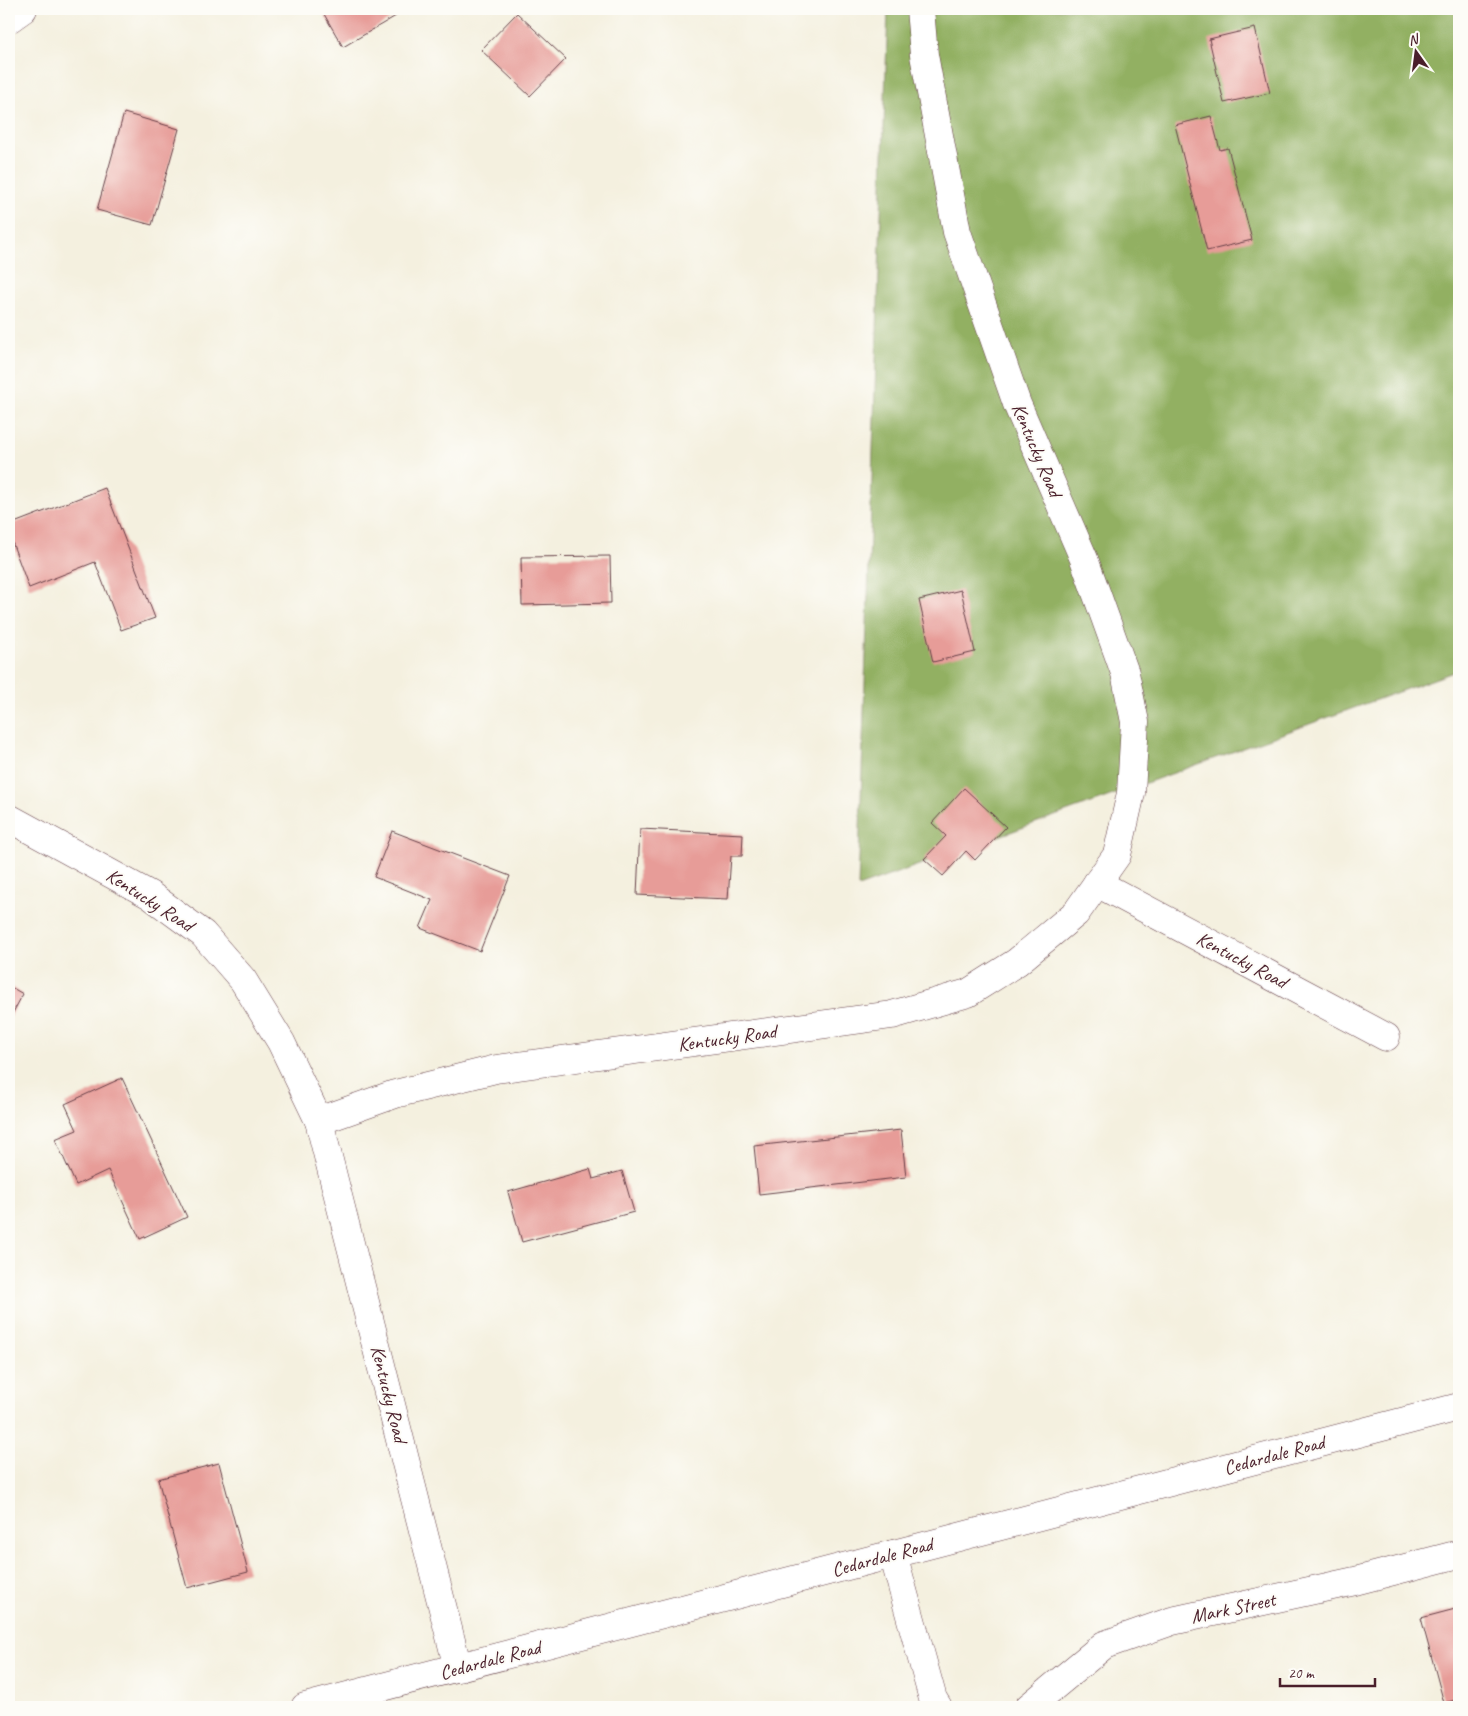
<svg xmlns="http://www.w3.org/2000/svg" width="1468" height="1716" viewBox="0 0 1468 1716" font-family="Caveat,sans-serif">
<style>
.forest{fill:#92b062;stroke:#6e6846}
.building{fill:#e79c98}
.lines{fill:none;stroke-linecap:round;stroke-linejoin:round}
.minor-casing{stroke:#643e46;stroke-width:29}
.tertiary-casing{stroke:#643e46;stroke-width:29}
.minor{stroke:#fff;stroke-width:28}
.tertiary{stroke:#fff;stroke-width:28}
.labels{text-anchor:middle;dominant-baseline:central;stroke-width:4;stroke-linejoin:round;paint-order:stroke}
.street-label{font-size:20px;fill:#4a1f2b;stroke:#fdfcf7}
</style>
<rect width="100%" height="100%" fill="#fdfcf7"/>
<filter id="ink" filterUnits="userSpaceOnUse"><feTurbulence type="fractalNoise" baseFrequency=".02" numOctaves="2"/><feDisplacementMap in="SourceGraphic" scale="10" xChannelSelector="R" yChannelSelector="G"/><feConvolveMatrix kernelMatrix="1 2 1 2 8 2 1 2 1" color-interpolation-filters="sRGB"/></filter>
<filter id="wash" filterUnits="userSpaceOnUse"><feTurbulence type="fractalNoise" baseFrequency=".0096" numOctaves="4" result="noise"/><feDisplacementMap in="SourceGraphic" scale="20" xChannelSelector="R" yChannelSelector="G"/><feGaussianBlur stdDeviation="1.12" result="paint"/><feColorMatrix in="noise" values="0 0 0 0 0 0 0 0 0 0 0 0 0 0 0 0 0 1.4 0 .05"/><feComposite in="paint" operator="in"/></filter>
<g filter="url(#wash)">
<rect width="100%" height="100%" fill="#f4f0df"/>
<!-- forest -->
<path class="forest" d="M888,9H1459V670L858,887Z"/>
<g id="blocks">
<!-- building -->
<g class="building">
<path d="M321,9H405L406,10L343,47Z"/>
<path d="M517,13L566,59L530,96L481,50Z"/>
<path d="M1255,28L1270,93L1224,103L1209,39Z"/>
<path d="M124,113L179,129L152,225L97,210Z"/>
<path d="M1211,116L1220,150L1228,148L1252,240L1207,251L1175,125Z"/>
<path d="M105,488L155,618L121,630L95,562L29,588L9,534V525Z"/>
<path d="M610,556L611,603L522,605L521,557Z"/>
<path d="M961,590L975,652L933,662L919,600Z"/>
<path d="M964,788L1006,827L975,860L966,851L943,876L924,859L946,836L932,823Z"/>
<path d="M640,829L743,834L742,856H731L728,899L637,895Z"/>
<path d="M392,831L510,876L480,951L420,928L432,900L374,877Z"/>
<path d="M9,986L23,994L9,1020Z"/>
<path d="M122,1078L187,1217L140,1239L108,1170L76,1185L55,1139L77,1130L65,1104Z"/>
<path d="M901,1130L906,1177L759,1194L754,1146Z"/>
<path d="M590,1169L593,1179L622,1171L634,1212L522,1242L508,1192Z"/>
<path d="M219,1463L248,1572L187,1588L158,1479Z"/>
<path d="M1459,1608V1699L1444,1703L1421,1618Z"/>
</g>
</g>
</g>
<g filter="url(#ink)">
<use href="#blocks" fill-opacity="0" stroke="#643e46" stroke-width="1"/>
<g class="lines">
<!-- minor casing -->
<g class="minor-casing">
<g id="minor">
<path d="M9,19L23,9"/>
<path d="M9,818L150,895L203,934L243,980L281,1042L319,1121L458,1668"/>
<path d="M1097,883L1386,1037"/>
<path d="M319,1121L395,1094L496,1069L892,1015L968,993L1017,962L1076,913L1117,855L1131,793L1135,722L1125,673L1084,559L1017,404L957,232L924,55L920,9"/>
<path d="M893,1554L933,1699L938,1707"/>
<path d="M1029,1707L1104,1645L1172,1621L1355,1581L1459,1554"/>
</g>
</g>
<!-- tertiary casing -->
<g class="tertiary-casing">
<path id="tertiary" d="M305,1707L1459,1407"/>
</g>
<!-- minor -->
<use href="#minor" class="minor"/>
<!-- tertiary -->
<use href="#tertiary" class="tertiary"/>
</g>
</g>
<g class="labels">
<!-- street labels -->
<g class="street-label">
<text transform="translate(1037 450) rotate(67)">Kentucky Road</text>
<text transform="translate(150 900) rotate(33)">Kentucky Road</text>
<text transform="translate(1242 960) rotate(28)">Kentucky Road</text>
<text transform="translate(727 1038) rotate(-8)">Kentucky Road</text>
<text transform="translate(389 1394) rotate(76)">Kentucky Road</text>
<text transform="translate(1274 1455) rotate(-15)">Cedardale Road</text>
<text transform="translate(882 1557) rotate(-15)">Cedardale Road</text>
<text transform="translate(1233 1608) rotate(-12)">Mark Street</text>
<text transform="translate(490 1660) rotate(-15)">Cedardale Road</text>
</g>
</g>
<!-- margin -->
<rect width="1468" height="1716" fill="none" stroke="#fdfcf7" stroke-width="30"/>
<!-- north arrow -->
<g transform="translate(1416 52) rotate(346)" stroke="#fdfcf7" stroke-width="4" paint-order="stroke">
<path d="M0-4L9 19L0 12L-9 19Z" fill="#4a1f2b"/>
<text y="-8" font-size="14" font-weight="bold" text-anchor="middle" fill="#4a1f2b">N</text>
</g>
<!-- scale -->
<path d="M1280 1678v8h95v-8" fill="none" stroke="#4a1f2b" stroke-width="2.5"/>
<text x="1288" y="1678" font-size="15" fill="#4a1f2b" stroke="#fdfcf7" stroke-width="4" paint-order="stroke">20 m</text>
</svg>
